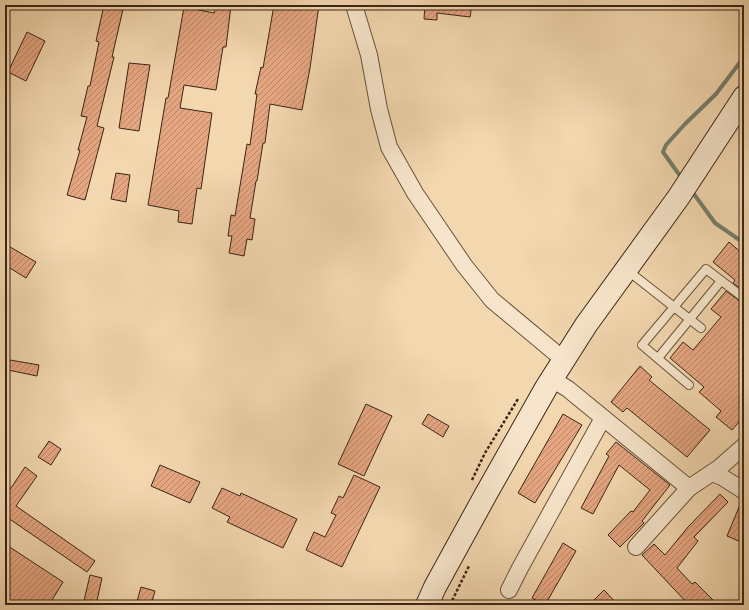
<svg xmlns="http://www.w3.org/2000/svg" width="749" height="610" viewBox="0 0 749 610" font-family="'IM FELL DW Pica',serif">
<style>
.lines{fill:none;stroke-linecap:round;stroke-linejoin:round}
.stream{stroke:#757e6c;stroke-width:4}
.building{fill:url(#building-hatch);stroke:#3a2515}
.service-casing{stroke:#68523c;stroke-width:10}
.minor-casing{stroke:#68523c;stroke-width:18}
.secondary-casing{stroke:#3a2515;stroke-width:24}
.path{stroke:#3a2515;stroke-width:2.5;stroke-dasharray:3 2;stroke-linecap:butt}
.service{stroke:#f7e5cb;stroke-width:8}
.minor{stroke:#f7e5cb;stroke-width:16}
.secondary{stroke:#f7e5cb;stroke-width:22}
</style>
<defs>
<pattern id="building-hatch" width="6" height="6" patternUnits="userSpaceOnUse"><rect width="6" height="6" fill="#e6a682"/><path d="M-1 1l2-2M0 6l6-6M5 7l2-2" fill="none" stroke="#bb8769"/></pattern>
</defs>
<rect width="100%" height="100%" fill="#f3d7af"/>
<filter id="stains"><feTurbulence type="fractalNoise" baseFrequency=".005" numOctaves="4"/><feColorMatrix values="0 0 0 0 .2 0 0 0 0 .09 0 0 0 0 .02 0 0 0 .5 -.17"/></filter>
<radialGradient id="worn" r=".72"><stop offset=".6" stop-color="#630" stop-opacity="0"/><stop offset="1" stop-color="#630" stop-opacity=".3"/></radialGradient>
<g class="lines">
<!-- stream -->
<g class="stream">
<path d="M683,180L663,152L666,145L685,124L716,94L744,57"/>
<path d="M691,190L715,223L744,243"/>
</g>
</g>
<!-- building -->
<g class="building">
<path d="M104,5H124L112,57H114L97,126L104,128L85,200L67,195L80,150H78L87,117L81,116L88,86H90L99,42L96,41Z"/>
<path d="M216,5H231L226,47H223L216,90L184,85L180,108L212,113L201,189L197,188L192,224L178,222L179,211L148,205L166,98H168L184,7L214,13Z"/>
<path d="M274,5H319L310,68L302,110L270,104L265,143H263L257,181H256L250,218L255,219L252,240L247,239L244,256L229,253L232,236H228L231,215L235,216L247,144L250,145L257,94H255L261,67L263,68Z"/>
<path d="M425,5H472L470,17L437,13V20L424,19Z"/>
<path d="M27,32L45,41L26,81L8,72Z"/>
<path d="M129,63L150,65L139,131L119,128Z"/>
<path d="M116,173L130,175L126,202L111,199Z"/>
<path d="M729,242L744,255V291L733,283L735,280L713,262Z"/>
<path d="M5,244L36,262L26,278L5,265Z"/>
<path d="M726,291L741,302L744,303V416L732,430L716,417L721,411L699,392L704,387L670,358L683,342L693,350L721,317L711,309Z"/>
<path d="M10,360L39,365L37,376L8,370Z"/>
<path d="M640,366L652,377L649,380L710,430L687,457L627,408L623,412L611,402Z"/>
<path d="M366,404L392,416L364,476L338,464Z"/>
<path d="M428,414L449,426L443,437L422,424Z"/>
<path d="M563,414L582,425L535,503L518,493Z"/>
<path d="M49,441L61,449L51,465L38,457Z"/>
<path d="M616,442L670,485L642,521L644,523L620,547L608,535L631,511L633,512L650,490L619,465L593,514L581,508L609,456L606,454Z"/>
<path d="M160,465L200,482L190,503L151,486Z"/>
<path d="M25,467L37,476L16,506L95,561L87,572L8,518L5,522V497Z"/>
<path d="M354,475L380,487L342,567L306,550L314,532L325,537L336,515L331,513L339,496L343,498Z"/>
<path d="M222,488L240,496L241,493L297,519L283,548L227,522L230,517L212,508Z"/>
<path d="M720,494L728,502L694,537L698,541L677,568L692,584L695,582L718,605H689L642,555L654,544L665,555L688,527Z"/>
<path d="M742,500H744V534L741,542L727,536Z"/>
<path d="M563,543L576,551L545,605L532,598Z"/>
<path d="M5,544L63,582L49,605H17L5,598Z"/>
<path d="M90,575L102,578L96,605H83Z"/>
<path d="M141,587L155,591L151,605H136Z"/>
<path d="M604,590L618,605H589Z"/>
</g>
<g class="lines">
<!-- service casing -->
<g class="service-casing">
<g id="service">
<path d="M627,270L674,307L706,269L744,298"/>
<path d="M658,358L721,281"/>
<path d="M689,385L642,345L674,307L701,328"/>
</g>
</g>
<!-- minor casing -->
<g class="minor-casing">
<g id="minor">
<path d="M354,5L369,55L379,109L389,147L415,193L464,265L492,300L564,360"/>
<path d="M552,379L568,389L689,488"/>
<path d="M712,473L722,477L744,491"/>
<path d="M636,547L689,488L719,468L744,446"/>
<path d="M509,590L520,568L603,418"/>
</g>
</g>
<!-- secondary casing -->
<g class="secondary-casing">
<path id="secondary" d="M427,605L435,587L486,494L546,388L586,325L678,198L744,97"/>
</g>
<!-- path -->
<g class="path">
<path d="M472,480L485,453L518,399"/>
<path d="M450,605L469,566"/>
</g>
<!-- service -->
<use href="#service" class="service"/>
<!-- minor -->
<use href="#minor" class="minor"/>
<!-- secondary -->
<use href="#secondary" class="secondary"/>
</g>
<!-- margin -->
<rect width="749" height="610" fill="none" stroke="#f3d7af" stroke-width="20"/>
<rect x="6" y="6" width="737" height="598" fill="none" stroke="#3a2515" stroke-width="2"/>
<rect x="10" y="10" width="729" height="590" fill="none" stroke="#3a2515"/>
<rect width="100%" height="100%" filter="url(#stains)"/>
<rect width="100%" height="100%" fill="url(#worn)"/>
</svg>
